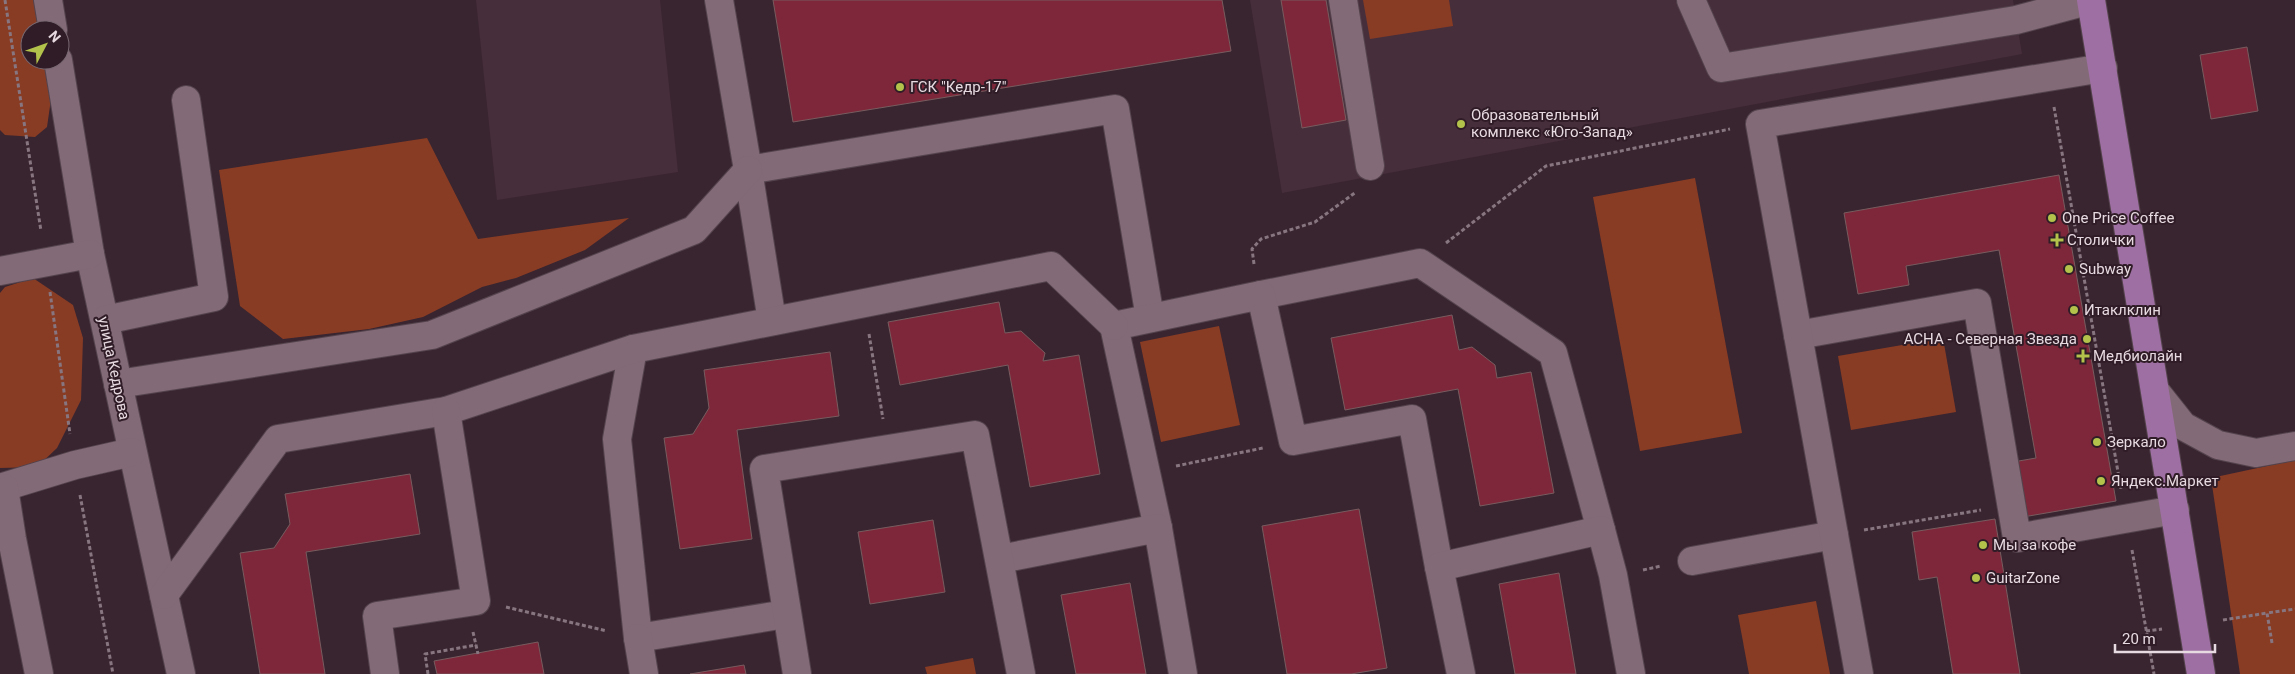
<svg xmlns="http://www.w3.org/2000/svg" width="2295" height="674" viewBox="0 0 2295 674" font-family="Roboto,sans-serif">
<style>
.built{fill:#472e3b}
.green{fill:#893c24}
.building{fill:#7f273a;stroke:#775c5f}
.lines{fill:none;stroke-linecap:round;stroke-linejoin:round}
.minor-casing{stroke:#54434c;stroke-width:30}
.major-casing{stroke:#54434c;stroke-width:30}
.path{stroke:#87757f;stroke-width:3;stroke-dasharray:4 2.5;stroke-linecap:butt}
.minor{stroke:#826a76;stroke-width:28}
.major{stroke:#9e6fa2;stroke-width:28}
.poi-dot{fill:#b3c24b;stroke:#2f1c26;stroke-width:2}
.labels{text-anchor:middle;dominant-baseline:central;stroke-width:4;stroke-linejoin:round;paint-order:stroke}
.poi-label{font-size:15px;fill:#e8dae1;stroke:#2f1c26;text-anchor:start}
.street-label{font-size:15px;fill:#e8dae1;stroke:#2f1c26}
</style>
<rect width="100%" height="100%" fill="#392530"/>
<!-- built -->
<g class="built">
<path d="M476,0H660L678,172L497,200Z"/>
<path d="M1250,0H2013L2022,54L1282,193Z"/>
</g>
<!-- green -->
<g class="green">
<path d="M0,0H43L45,30H30V60H45L51,99L47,127L35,137L5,135L0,130Z"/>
<path d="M1363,0H1449L1453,26L1370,39Z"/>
<path d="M427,138L478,239L629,218L585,250L516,278L482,287L423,317L369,329L283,339L240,306L219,170Z"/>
<path d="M1695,178L1742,433L1640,451L1593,197Z"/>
<path d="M33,278L73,305L83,338L81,400L57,448L37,467L0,468V293L5,287Z"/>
<path d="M1219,326L1240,425L1161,442L1140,342Z"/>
<path d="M1943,338L1956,412L1851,430L1838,356Z"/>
<path d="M2295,460V674H2240L2211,478Z"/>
<path d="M1816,601L1830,674H1749L1738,615Z"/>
<path d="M973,658L976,674H927L925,667Z"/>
</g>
<!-- building -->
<g class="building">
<path d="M773,0H1222L1231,51L793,122Z"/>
<path d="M1281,0H1326L1346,120L1302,128Z"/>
<path d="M2247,47L2258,111L2211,119L2200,55Z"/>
<path d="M2059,175L2116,501L2023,517L2013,462L2036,458L1999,250L1906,266L1909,285L1858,294L1844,213Z"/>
<path d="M999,302L1005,333L1021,331L1045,353L1043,361L1079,355L1100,474L1030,487L1008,365L900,385L888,322Z"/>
<path d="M1452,315L1459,350L1472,347L1495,365L1497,378L1531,372L1554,493L1480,506L1458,389L1345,410L1331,338Z"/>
<path d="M830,352L839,416L737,430L752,539L680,549L664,438L693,434L709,408L704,370Z"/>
<path d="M410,474L420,534L306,552L325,674H260L240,553L274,548L290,524L285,494Z"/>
<path d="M1359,509L1387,668L1351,674H1287L1262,526Z"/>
<path d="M1995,519L2020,674H1953L1937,577L1919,580L1912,532Z"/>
<path d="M933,520L945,592L870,604L858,532Z"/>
<path d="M1559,573L1576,674H1515L1499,584Z"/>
<path d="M1130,583L1146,674H1076L1061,595Z"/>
<path d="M538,642L544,674H437L434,661Z"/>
<path d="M744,665L746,674H690Z"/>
</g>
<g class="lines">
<!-- minor casing -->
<g class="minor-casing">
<g id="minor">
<path d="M48,0L53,30"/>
<path d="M719,0L748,170L1115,109L1150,318"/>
<path d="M1343,0L1370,166"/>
<path d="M1691,0L1721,68L2016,20L2091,0"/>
<path d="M58,60L90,254L181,674"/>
<path d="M748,170L772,321"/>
<path d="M0,271L90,254"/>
<path d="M1261,295L1420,263L1553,353L1601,530"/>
<path d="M105,320L214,297L186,100"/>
<path d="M1798,335L1977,303L2017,538L2175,510"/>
<path d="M633,349L617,439L638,638L786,614"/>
<path d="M118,384L432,335L694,230L748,170"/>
<path d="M2156,392L2183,426L2218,445L2256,453L2295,446"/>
<path d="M0,488L75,465L132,452"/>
<path d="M4,488L12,539L39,674"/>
<path d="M1158,528L1114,326L1261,295L1293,441L1412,419L1439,567"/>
<path d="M1000,559L1158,528L1183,674"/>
<path d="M1692,561L1834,535"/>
<path d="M164,595L278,439L446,411L633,349L1051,266L1114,326"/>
<path d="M638,638L644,674"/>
<path d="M385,674L377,616L476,601L446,411"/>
<path d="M797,674L764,469L975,435L1021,674"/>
<path d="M1461,674L1439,567L1601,530L1613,575L1631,674"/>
<path d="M1859,674L1760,124L2103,68"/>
</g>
</g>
<!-- major casing -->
<g class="major-casing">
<path id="major" d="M2091,0L2201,674"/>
</g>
<!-- path -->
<g class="path">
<path d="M5,0L41,231"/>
<path d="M2054,107L2121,489"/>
<path d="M1446,243L1546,166L1730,129"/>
<path d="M1254,264L1252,249L1261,239L1315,222L1356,192"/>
<path d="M50,292L70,434"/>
<path d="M869,334L883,419"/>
<path d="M1176,466L1263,448"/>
<path d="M80,495L113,674"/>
<path d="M1864,530L1981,510"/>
<path d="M2132,550L2154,674"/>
<path d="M1643,570L1661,566"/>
<path d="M506,607L607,631"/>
<path d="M2223,620L2267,613"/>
<path d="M2146,631L2162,629"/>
<path d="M473,632L478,654"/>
<path d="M2272,643L2267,613L2295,609"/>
<path d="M428,674L425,654L476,645"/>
</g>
<!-- minor -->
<use href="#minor" class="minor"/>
<!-- major -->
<use href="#major" class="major"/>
</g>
<!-- markers -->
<g class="poi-dot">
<circle cx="900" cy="87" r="5"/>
<circle cx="1461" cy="124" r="5"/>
<circle cx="2052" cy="218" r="5"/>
<path d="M2054.5 232.5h5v5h5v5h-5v5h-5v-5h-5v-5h5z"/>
<circle cx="2069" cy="269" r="5"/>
<circle cx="2074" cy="310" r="5"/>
<circle cx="2087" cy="339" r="5"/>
<path d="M2080.5 348.5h5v5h5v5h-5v5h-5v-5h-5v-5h5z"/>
<circle cx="2097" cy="442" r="5"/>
<circle cx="2101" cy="481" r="5"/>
<circle cx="1983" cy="545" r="5"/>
<circle cx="1976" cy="578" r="5"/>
</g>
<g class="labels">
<!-- poi labels -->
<g class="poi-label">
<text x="910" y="87">ГСК "Кедр-17"</text>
<text x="1471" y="115">Образовательный<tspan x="1471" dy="17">комплекс «Юго-Запад»</tspan></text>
<text x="2062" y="218">One Price Coffee</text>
<text x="2067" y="240">Столички</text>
<text x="2079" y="269">Subway</text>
<text x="2084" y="310">Итаклклин</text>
<text x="2077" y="339" text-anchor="end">АСНА - Северная Звезда</text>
<text x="2093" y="356">Медбиолайн</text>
<text x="2107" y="442">Зеркало</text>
<text x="2111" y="481">Яндекс.Маркет</text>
<text x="1993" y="545">Мы за кофе</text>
<text x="1986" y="578">GuitarZone</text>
</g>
<!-- street labels -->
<g class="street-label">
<text transform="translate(114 368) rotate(78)">улица Кедрова</text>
</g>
</g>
<!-- north arrow -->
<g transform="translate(45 45) rotate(49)"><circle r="24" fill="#2f1c26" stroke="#796871"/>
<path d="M0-4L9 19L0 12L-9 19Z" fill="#b3c24b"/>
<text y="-8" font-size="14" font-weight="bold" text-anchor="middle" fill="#e8dae1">N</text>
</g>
<!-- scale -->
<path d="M2115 644v8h100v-8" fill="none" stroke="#e8dae1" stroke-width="2.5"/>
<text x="2122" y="644" font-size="15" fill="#e8dae1" stroke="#2f1c26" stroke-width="4" paint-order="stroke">20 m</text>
</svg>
